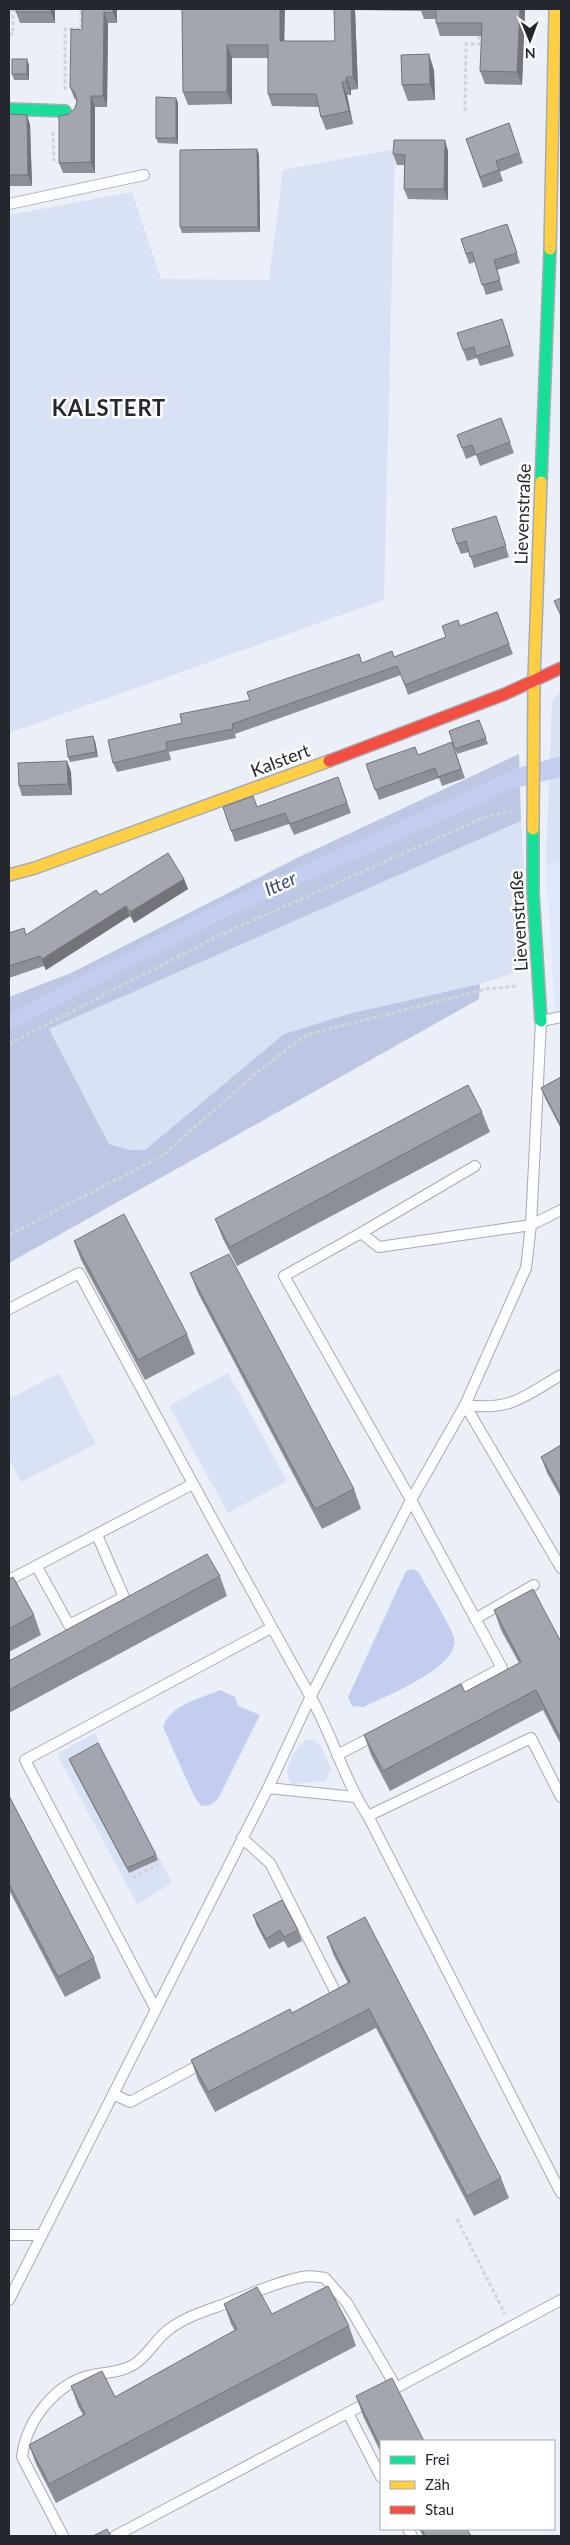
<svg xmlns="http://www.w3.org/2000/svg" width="570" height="2545" viewBox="0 0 570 2545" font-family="Lato,sans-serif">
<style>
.built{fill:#dfe7fa}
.green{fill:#d9e1f5}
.forest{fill:#bdc7e3}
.water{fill:#c2cdef}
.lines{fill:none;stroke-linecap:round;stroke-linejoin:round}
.lane-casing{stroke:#a8abb3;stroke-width:12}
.fast-casing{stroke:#a8abb3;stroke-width:14}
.slow-casing{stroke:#a8abb3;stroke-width:14}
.jam-casing{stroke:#a8abb3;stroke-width:14}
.path{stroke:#d2d4d7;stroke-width:3;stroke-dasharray:4 2.5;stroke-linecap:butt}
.lane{stroke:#fcfdfe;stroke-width:10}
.fast{stroke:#16e098;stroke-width:11}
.slow{stroke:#ffcf43;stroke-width:11}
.jam{stroke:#f24e42;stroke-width:11}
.wall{fill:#8c8f96}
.shaded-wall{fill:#72747a}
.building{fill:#a3a6ae;stroke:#72747a}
.labels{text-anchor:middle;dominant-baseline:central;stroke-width:5;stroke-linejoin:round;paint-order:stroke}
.street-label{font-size:18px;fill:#24272e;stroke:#fff}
.water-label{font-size:19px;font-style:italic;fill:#3a4981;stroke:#fff}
.district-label{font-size:22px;font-weight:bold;letter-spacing:1px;fill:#24272e;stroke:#fff}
</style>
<rect width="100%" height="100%" fill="#ebeff8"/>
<!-- built -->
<path class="built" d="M561,860V1008L555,1009L546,865Z"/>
<!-- green -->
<g class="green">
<path d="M395,149L384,600L9,733V215L132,192L161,279L269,280L283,170Z"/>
<path d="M561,691V860L546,865L552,701Z"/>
<path d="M521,821L530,968L480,984L348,1014L284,1034L145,1150H129L109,1144L48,1028Z"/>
<path d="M59,1373L96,1444L21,1482L9,1459V1399Z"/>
<path d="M228,1373L287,1481L228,1513L169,1406Z"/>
<path d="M95,1733L172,1883L137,1904L57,1754Z"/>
<path d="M306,1740H315L320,1745L331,1768L326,1781L293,1784C279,1773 294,1749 306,1740Z"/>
</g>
<!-- forest -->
<path class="forest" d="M519,754L521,821L49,1029L109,1144L129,1150H145L284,1034L348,1014L480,984L479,999L9,1263V997L71,973L297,858Z"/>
<!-- water -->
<g class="water">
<path d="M561,756V777L515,788L225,918L9,1031V1014L216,905L515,769Z"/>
<path d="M414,1569L419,1573C428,1590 449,1622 454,1638C461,1667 385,1696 364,1707L352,1706L348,1697L406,1571Z"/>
<path d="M220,1690L235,1697L238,1706L260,1715L218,1799L210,1805L201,1806L194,1796L163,1727C171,1704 200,1699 220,1690Z"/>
</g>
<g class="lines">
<!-- lane casing -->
<g class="lane-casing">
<g id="lane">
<path d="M9,204L144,175"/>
<path d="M475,1166L361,1233L379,1247L531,1225L561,1210"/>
<path d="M361,1233L284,1276L411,1500L502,1668L453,1694"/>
<path d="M9,1309L79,1273C155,1414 231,1555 309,1694C332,1733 343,1778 368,1816L561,2193"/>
<path d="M561,1375C523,1397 511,1411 465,1405L561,1568"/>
<path d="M37,1567L69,1625L124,1597L97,1535"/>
<path d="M9,1580L193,1484"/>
<path d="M475,1619L534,1585"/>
<path d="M337,1755L376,1735"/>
<path d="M268,1788L355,1797"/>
<path d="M368,1816L531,1738L561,1797"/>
<path d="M242,1838L270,1863L338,1997L332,2000"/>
<path d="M155,2008L25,1760L271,1628"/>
<path d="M113,2094L130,2102L205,2062"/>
<path d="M9,2235H42"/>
<path d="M9,2300L268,1788L311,1696L411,1500L465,1405L526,1268L531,1225L541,1021L561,1017"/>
<path d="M392,2390L561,2300"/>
<path d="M348,2413L381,2477"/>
<path d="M408,2529L412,2536"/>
<path d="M63,2536L22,2457C26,2421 56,2382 93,2375C107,2372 119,2373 133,2365C147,2357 155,2340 168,2330C186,2316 206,2311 227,2303C252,2294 276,2282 302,2277C310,2275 318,2277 325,2278L347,2303L396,2387"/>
<path d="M115,2536L370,2401"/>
</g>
</g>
<!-- fast casing -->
<g class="fast-casing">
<g id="fast">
<path d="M9,109L65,111"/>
<path d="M541,482L550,249"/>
<path d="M533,829V893L541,1021"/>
</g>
</g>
<!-- slow casing -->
<g class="slow-casing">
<g id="slow">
<path d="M550,249L555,9"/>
<path d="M533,829L534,680L541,482"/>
<path d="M9,875L35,868L329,761"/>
</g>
</g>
<!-- jam casing -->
<g class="jam-casing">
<path id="jam" d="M329,761L505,694L561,668"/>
</g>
<!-- path -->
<g class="path">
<path d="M9,34H13V9"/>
<path d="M65,90V29H81V9"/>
<path d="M465,111L466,44H479V33"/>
<path d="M53,132L54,161"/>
<path d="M9,1044L216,937L485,817L511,811"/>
<path d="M9,1235L162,1156L255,1074L306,1035L486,989L517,986"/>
<path d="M133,1878L159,1864"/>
<path d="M457,2219L505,2314"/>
</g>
<!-- lane -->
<use href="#lane" class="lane"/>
<!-- fast -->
<use href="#fast" class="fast"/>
<!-- slow -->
<use href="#slow" class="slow"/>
<!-- jam -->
<use href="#jam" class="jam"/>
</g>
<!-- wall -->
<g class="wall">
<path d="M55,9V23H20L16,12Z"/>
<path d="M82,9H117V23H108L107,107H95V173H63L59,163L69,114L75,108L77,101L74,98L70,87L82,30Z"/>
<path d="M182,9L284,41H335L334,10H331L330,9H525L522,85L485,84L480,71L482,36H440L436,23V19H424L421,11L355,10L358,89L351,90V95H347L353,124L326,130L321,117L319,107L272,106L268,94V58H232V104L188,105L183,92Z"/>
<path d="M29,65V80H14L12,74Z"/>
<path d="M434,70L435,100L408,101L402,85Z"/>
<path d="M176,98L178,103V144L158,143L156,138Z"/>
<path d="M9,114L27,115L30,125L32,186H9Z"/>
<path d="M509,123L523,163L500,172L503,181L483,188L466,139Z"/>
<path d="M448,151V200L408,199L404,189V165H397L393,154Z"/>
<path d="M259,154L260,232L182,233L180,227Z"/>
<path d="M511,234L520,263L497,270L503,290L486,295L475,262L469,264L461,239Z"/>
<path d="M506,330L514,356L480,366L477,358L467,361L463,350Z"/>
<path d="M501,418L514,453L480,466L476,455L466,459L457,435Z"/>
<path d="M496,516L509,557L474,568L469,552L461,554L457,544Z"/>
<path d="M497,612L513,654L408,695L401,675L235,734L236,738L169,752L171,760L117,772L113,763L182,723L362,663L394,657L446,637L460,626Z"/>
<path d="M479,720L488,744L457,754L449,731Z"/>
<path d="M95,741L98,757L70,762L68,757Z"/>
<path d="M452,742L465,778L442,786L439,778L379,800L366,764L418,755Z"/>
<path d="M67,761L71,772L72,795L22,796L19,786Z"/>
<path d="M338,777L351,813L294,835L289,824L235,842L223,807H257Z"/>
<path d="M184,879L188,889L134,923L130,916L46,970L44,966L9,978V933L27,935L100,895Z"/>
<path d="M561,1077V1129L545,1098L541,1088Z"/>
<path d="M482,1112L490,1132L237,1266L223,1239L215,1219Z"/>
<path d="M74,1241L187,1334L195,1354L145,1380L81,1260Z"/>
<path d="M190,1273L354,1489L361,1509L322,1529L198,1293Z"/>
<path d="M561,1445V1498L547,1473L541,1457Z"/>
<path d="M220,1576L227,1596L9,1713V1661Z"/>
<path d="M9,1579L34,1615L41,1635L9,1652Z"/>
<path d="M494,1610L561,1642V1745L543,1710L390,1791L371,1755L364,1735L465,1692L519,1663L501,1630Z"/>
<path d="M69,1759L156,1855L158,1860L129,1873L71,1764Z"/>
<path d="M9,1796L94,1958L101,1978L65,1997L9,1890Z"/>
<path d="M253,1915L298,1930L302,1941L288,1948L284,1941L269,1949L257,1926Z"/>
<path d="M327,1937L501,2178L509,2198L474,2216L376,2028L215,2112L198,2080L191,2060L292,2013L348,1983L334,1956Z"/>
<path d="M224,2304L272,2314L349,2326L356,2346L56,2503L36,2464L29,2445L83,2415L78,2406L71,2386L115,2397L235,2331L231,2324Z"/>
<path d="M356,2396L381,2441V2453L363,2416Z"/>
<path d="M419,2529H467L471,2536H423Z"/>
</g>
<!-- shaded-wall -->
<g class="shaded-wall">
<path d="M51,9H55V23L51,12Z"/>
<path d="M113,9H117V23L113,13Z"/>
<path d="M280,9H285L284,54L280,41Z"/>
<path d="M351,9H355V10L358,89L353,77Z"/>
<path d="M520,9H525L522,85L517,72Z"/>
<path d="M104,12L108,23L107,107L103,96Z"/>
<path d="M227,45L232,58V104L227,92Z"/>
<path d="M429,54L434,70L435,100L430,84Z"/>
<path d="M27,59L29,65V80L27,74Z"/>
<path d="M346,77L351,90V95L346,82Z"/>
<path d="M342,82L347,95L353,124L349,111Z"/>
<path d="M91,96L95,107V173L91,162Z"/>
<path d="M176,98L178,103V144L176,138Z"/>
<path d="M27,115L30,125L32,186L28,175Z"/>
<path d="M445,140L448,151V200L444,189Z"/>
<path d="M257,149L259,154L260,232L258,227Z"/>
<path d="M93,736L95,741L98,757L96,752Z"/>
<path d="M67,761L71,772L72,795L68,784Z"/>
<path d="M184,879L188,889L134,923L130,912Z"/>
<path d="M126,906L130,916L46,970L42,959Z"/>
</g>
<!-- building -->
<g class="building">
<rect x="16" y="9" width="35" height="3"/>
<path d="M82,9H113V13L104,12L103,96H91V162L59,163V116L69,114L75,108L77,101L75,93L70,87L71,29L82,30Z"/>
<path d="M182,9H280V41H335L334,9H351L353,77H346V82H342L349,111L321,117L316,94H268V45H227V92H183Z"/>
<path d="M436,9H520L517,72L480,71L482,23H436Z"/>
<path d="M429,54L430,84L402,85L401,55Z"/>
<rect x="12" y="59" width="15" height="15"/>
<path d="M156,97L176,98V138H156Z"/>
<path d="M9,114L27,115L28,175H9Z"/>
<path d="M509,123L519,153L496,161L499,170L480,177L466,139Z"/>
<path d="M394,140H445L444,189H404L405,155L393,154Z"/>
<path d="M257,149L258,227H180V150Z"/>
<path d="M507,224L517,253L494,260L500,280L482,285L472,252L466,254L461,239Z"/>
<path d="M502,319L510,345L476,356L474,347L463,350L457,333Z"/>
<path d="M501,418L510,442L476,455L472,445L462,448L457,435Z"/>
<path d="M496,516L506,546L470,557L466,541L457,544L452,529Z"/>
<path d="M561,598V616L554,601Z"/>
<path d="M497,612L509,644L405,685L397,666L232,724L233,729L166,742L167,750L113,763L108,740L182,723L180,714L250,700L247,692L359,654L362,663L392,651L394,657L446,637L442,626L458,620L460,626Z"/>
<path d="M479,720L486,738L455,749L449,731Z"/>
<path d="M93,736L96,752L68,757L66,740Z"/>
<path d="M452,742L461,769L438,777L435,768L375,790L366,764L415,747L418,755Z"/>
<path d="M67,761L68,784L19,786L18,763Z"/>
<path d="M338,777L347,803L290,824L285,813L231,831L223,807L253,796L257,807Z"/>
<path d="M168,853L184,879L130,912L126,906L42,959L40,956L9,966V933L24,928L26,935L96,890L100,895Z"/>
<path d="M561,1077V1126L541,1088Z"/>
<path d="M468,1085L482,1112L230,1247L215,1219Z"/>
<path d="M124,1214L187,1334L138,1360L74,1241Z"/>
<path d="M229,1254L354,1489L315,1509L190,1273Z"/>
<path d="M561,1445V1493L541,1457Z"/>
<path d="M207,1554L220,1576L9,1690V1661Z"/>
<path d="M13,1577L34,1615L9,1629V1579Z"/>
<path d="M533,1589L561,1642V1739L536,1690L383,1771L364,1735L461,1684L465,1692L521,1662L494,1610Z"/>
<path d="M98,1743L156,1855L127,1868L69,1759Z"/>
<path d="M9,1796L94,1958L58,1977L9,1884Z"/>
<path d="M282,1900L298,1930L284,1937L280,1930L266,1939L253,1915Z"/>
<path d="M365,1917L501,2178L467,2196L369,2009L208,2092L191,2060L290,2009L292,2013L350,1982L327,1937Z"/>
<path d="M328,2286L349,2326L49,2484L29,2445L85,2414L71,2386L102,2371L115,2397L237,2329L224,2304L257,2287L272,2314Z"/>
<path d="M392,2378L424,2441H381V2448L356,2396Z"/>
<path d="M107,2529L111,2536H93Z"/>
<path d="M422,2529H467L471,2536H425Z"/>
</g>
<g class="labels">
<!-- street labels -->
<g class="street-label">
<text transform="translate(522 514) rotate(-88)">Lievenstraße</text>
<text transform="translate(280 760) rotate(-21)">Kalstert</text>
<text transform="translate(518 921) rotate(-93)">Lievenstraße</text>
</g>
<!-- water labels -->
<g class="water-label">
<text transform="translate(280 883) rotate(-24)">Itter</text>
</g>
<!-- district labels -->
<g class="district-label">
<text x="109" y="407">KALSTERT</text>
</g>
</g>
<!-- border -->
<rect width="570" height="2545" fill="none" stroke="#24272e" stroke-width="20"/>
<!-- legend -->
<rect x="380" y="2440" width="175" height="90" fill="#ffffff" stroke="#a7a9ab"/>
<rect x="390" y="2456" width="25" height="8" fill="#16e098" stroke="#a7a9ab"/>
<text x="425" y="2465" font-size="15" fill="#24272e">Frei</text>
<rect x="390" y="2481" width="25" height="8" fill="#ffcf43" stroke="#a7a9ab"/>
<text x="425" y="2490" font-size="15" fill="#24272e">Zäh</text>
<rect x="390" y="2506" width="25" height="8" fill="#f24e42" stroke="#a7a9ab"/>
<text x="425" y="2515" font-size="15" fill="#24272e">Stau</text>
<!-- north arrow -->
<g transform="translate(530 40) rotate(179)" stroke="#ffffff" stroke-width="4" paint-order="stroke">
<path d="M0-4L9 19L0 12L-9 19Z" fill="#24272e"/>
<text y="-8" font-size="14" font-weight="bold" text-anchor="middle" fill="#24272e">N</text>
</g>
</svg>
